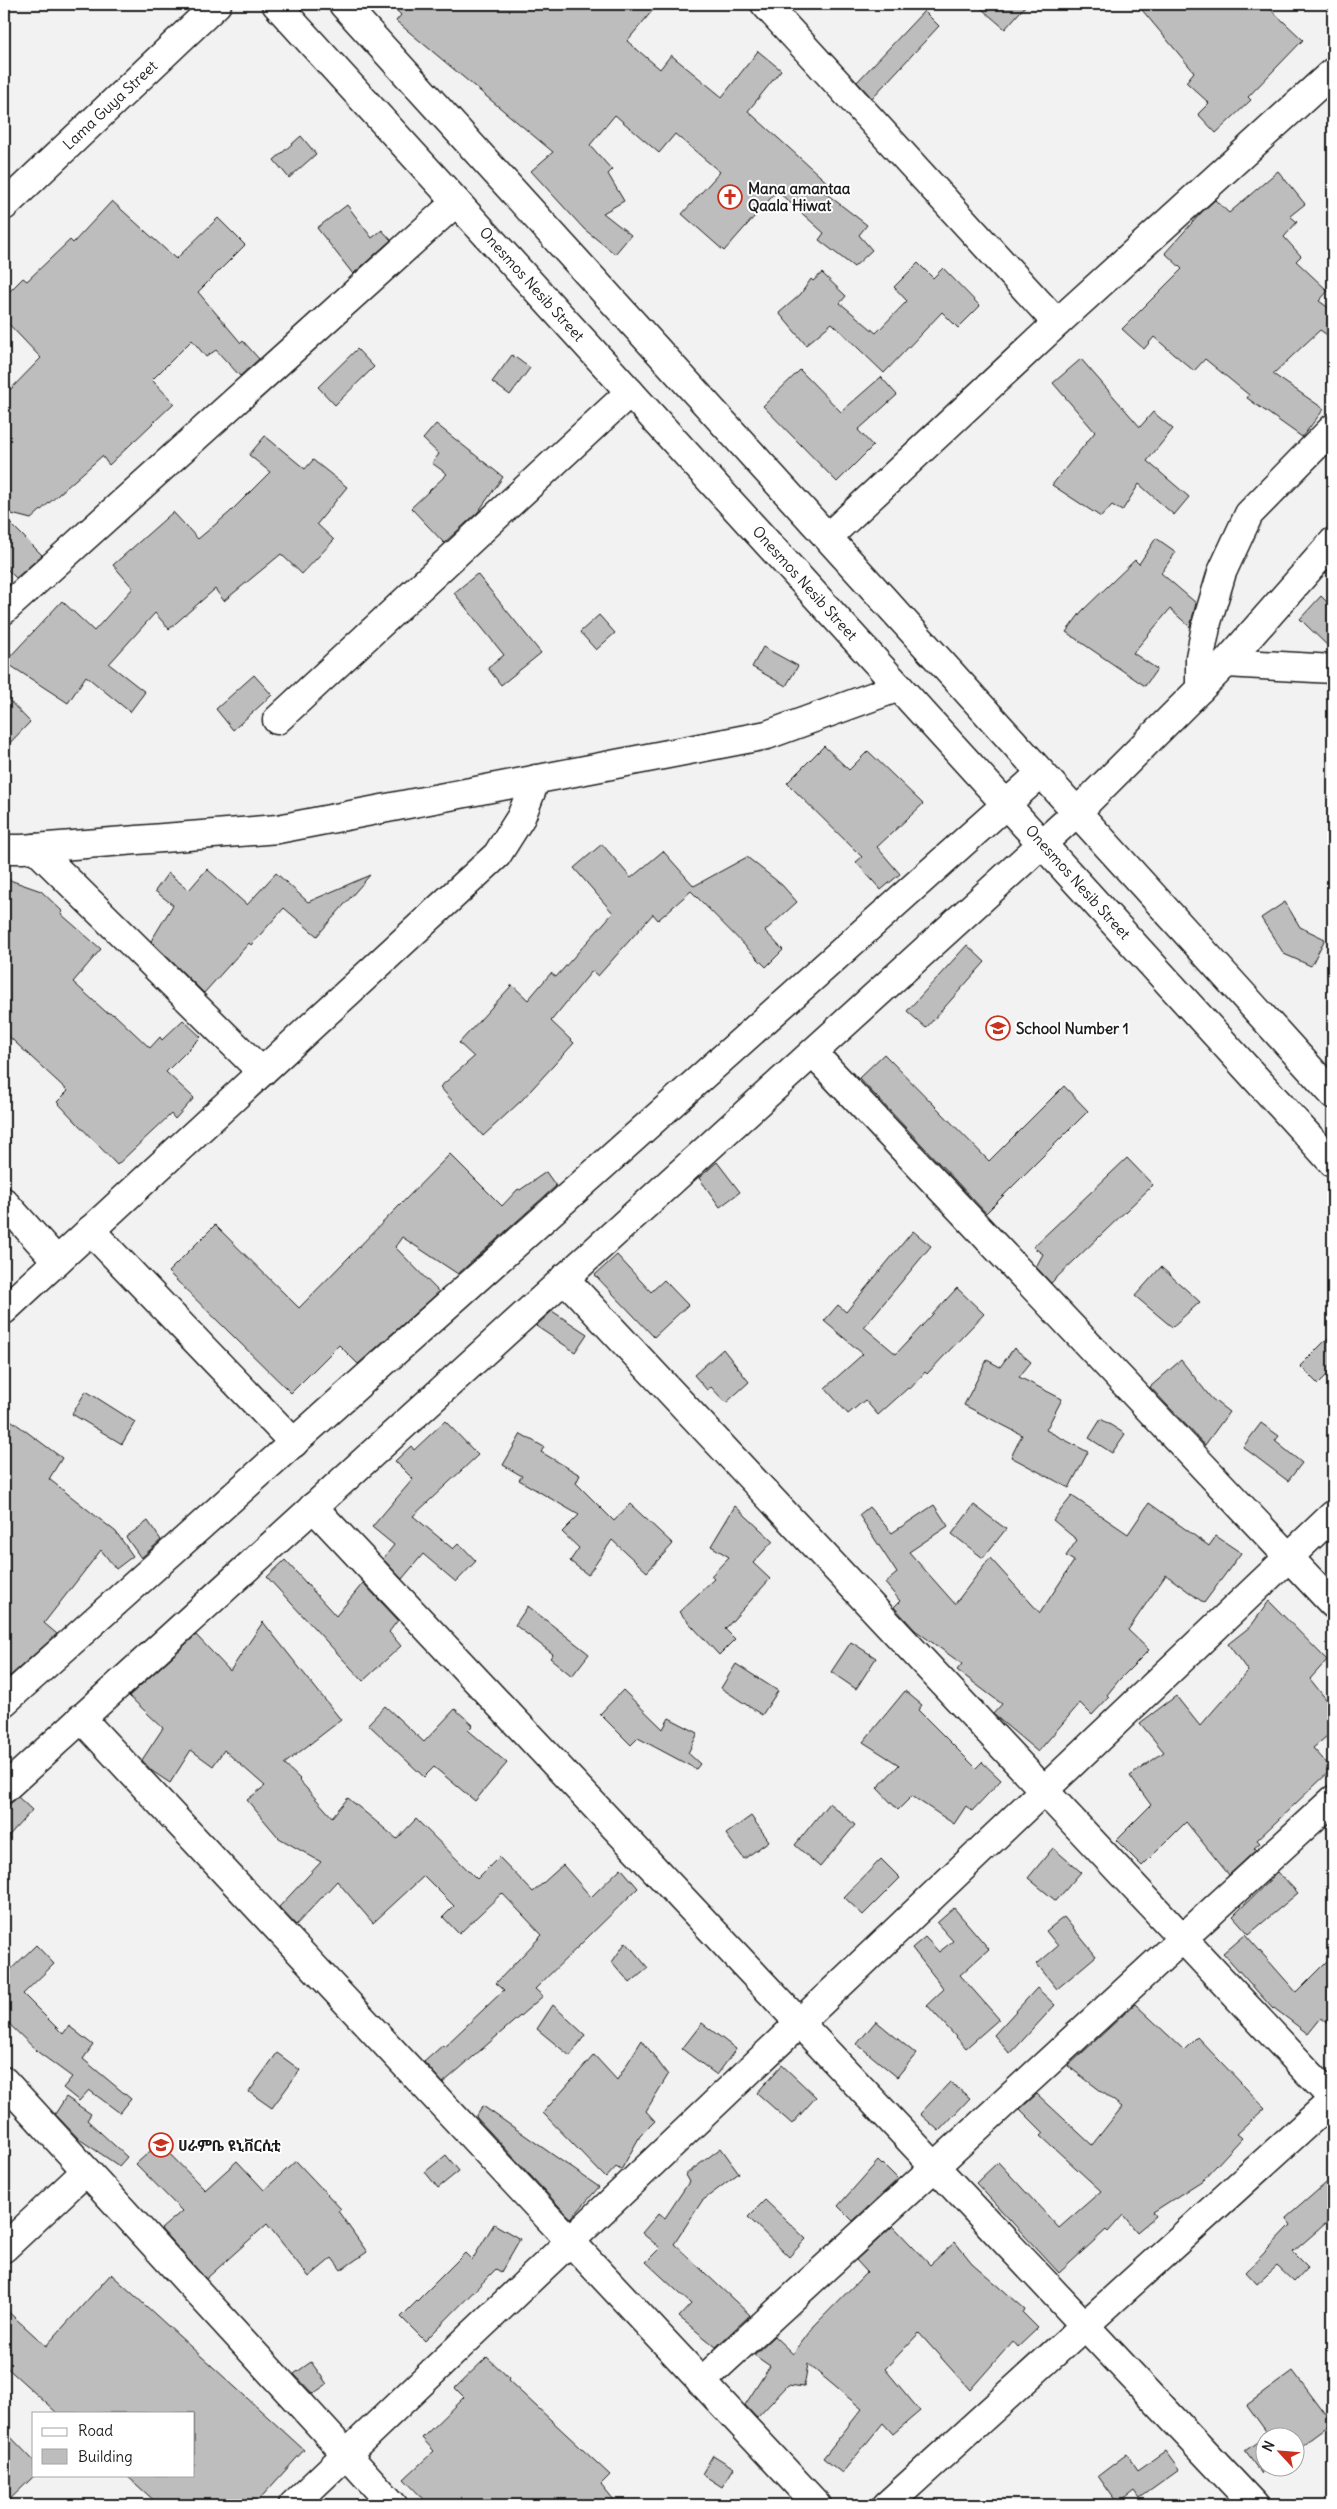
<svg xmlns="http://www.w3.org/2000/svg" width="1337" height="2509" viewBox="0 0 1337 2509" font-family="Delius,'Noto Sans Ethiopic',sans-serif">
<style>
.building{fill:#bdbdbd;stroke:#1c1c1c}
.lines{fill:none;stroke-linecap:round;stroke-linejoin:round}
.street-casing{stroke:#1c1c1c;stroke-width:31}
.secondary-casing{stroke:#1c1c1c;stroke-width:31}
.street{stroke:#fff;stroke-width:28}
.secondary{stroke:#fff;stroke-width:28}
.labels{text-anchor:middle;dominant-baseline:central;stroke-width:4;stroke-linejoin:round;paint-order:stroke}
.street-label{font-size:15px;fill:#1c1c1c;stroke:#fff}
.poi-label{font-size:15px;font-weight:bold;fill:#1c1c1c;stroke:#fff;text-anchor:start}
</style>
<rect width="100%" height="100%" fill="#f2f2f2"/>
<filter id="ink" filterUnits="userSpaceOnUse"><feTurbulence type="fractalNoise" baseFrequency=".02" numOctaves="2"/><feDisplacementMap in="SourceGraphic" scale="10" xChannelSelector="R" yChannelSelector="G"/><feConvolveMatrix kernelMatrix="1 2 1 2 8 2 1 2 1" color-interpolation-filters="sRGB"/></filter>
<g filter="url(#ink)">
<!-- building -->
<g class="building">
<path d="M390,4H658L627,41L660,69L671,55L722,97L758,51L781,70L748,111L830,185L824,192L867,225L859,235L872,250L854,267L819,240L824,233L777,191L724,251L682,214L720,172L675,134L659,153L615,115L590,145L612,170L608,174L624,201L603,213L631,235L615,254L584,229L531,171L553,152L396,21L401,15Z"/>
<path d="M976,4H1027L1005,29Z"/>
<path d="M1137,4H1265L1303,40L1248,97L1251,100L1216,133L1198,114L1209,103L1186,82L1194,72Z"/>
<path d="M924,11L939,26L872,98L857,82Z"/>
<path d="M301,136L316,154L289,178L274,160Z"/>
<path d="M1278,171L1305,204L1290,216L1297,222L1284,237L1301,256L1296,261L1328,291L1319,301L1333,311V339L1320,330L1273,374L1324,409L1302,437L1247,398L1249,395L1205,359L1194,371L1154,337L1144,349L1122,329L1182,269L1165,253L1201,213L1215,200L1229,213Z"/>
<path d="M112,201L176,259L218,218L245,245L198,292L241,343L243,341L259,359L240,376L216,350L206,357L192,340L152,380L174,403L109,465L102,456L31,519L4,512V396L41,358L4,319V297L23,278L27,281L70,240L73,243Z"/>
<path d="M347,205L372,238L382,230L391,240L353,274L317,228Z"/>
<path d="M918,263L933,278L943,268L980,306L958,328L942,312L884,373L832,323L806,345L779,313L800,295L811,279L813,281L822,273L846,296L840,303L876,333L907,301L894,287Z"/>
<path d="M357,349L374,367L335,405L318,387Z"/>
<path d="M512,355L530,368L510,395L492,382Z"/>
<path d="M1081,359L1140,427L1153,412L1173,429L1147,461L1189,497L1174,515L1139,484L1122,511L1112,505L1101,517L1052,485L1095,432L1053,383Z"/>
<path d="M800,370L841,412L881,377L897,395L858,430L873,446L837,482L763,406Z"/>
<path d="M436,424L503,477L478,512L444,543L411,508L447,474L432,463L439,454L423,439Z"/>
<path d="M265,436L305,469L313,460L347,487L317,524L334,540L302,574L281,554L224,601L215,589L169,629L155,613L109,664L145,692L130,712L86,676L68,703L5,662L62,601L94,631L133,588L113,565L173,512L198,539L229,513L270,472L249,455Z"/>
<path d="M4,517L42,555L16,578L4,566Z"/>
<path d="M1156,538L1176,552L1161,573L1196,603L1190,627L1170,609L1133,653L1157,669L1145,686L1066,632L1082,611L1135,560L1139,564Z"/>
<path d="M477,574L541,653L501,685L488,668L504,655L454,593Z"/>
<path d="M1321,596L1333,608V651L1300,619Z"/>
<path d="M599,615L615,633L596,650L580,632Z"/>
<path d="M763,647L798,666L786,686L752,667Z"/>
<path d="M254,675L272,695L233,730L216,709Z"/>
<path d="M4,695L30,722L4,749Z"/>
<path d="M824,746L849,770L868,751L923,804L877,847L900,874L881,890L856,862L862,857L787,783Z"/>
<path d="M602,844L631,878L663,851L694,886L747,857L782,885L797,902L765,931L783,950L766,967L691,891L658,920L653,914L598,976L592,971L551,1021L574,1043L521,1101L483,1136L440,1087L474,1057L459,1043L512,985L528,1000L551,973L556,977L613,913L574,868Z"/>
<path d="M207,869L247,905L276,873L308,902L370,875L317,936L284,908L251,945L249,943L204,993L151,941L173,905L155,891L168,873L189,890Z"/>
<path d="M4,878L41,891L62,911L61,914L101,949L73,982L106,1012L115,1015L150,1048L160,1037L162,1040L183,1020L201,1037L166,1072L194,1098L175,1119L171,1114L117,1165L57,1102L68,1091L4,1032Z"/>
<path d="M1285,902L1300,927L1325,939L1311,966L1284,954L1261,918Z"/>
<path d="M967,945L985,962L926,1028L907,1011Z"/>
<path d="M884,1054L989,1161L1064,1086L1088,1111L986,1213L859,1078Z"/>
<path d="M450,1154L502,1206L518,1189L520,1190L546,1172L556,1186L458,1274L402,1237L395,1247L439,1292L358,1364L339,1345L291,1393L168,1272L215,1225L299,1308Z"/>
<path d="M1127,1158L1153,1185L1051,1283L1036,1267L1043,1254L1033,1247Z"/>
<path d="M717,1162L740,1192L720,1207L699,1178Z"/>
<path d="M913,1231L931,1246L864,1327L896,1354L957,1288L984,1314L927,1374L925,1372L910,1389L908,1388L878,1415L865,1400L848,1414L825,1388L863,1354L824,1321L838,1305L846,1312Z"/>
<path d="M617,1255L651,1292L664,1280L688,1305L654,1337L595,1275Z"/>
<path d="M1161,1267L1200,1302L1172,1327L1135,1296Z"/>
<path d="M552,1311L587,1334L575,1352L536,1326Z"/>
<path d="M1333,1333V1369L1318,1384L1300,1366Z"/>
<path d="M1014,1348L1031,1362L1019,1377L1062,1399L1046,1430L1088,1452L1069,1488L1011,1457L1022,1435L964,1405L987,1360L1000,1367Z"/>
<path d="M723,1349L749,1382L726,1403L711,1387L707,1390L694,1375Z"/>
<path d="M1181,1360L1211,1398L1229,1412L1205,1445L1150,1387Z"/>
<path d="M86,1391L135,1422L122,1444L72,1414Z"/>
<path d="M4,1415L62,1458L49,1479L116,1532L133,1556L116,1569L101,1550L44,1623L57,1634L10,1676L4,1671Z"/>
<path d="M1101,1419L1125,1434L1112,1453L1089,1438Z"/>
<path d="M445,1421L478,1455L413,1516L453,1549L459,1543L476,1561L456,1582L423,1554L402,1579L383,1559L394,1545L372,1527L413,1479L395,1461L411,1446L414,1450Z"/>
<path d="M1261,1423L1279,1436L1275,1441L1302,1463L1288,1481L1243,1447Z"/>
<path d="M521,1434L544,1447L541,1452L580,1475L576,1483L614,1521L630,1504L673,1544L647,1572L612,1540L588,1575L570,1561L579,1548L562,1532L579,1515L519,1480L522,1476L503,1465Z"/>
<path d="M1072,1496L1128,1534L1149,1503L1209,1546L1216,1536L1241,1553L1204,1603L1166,1575L1128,1630L1149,1650L1119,1680L1107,1695L1109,1697L1092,1715L1080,1703L1038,1752L993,1714L1002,1704L957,1670L962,1664L915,1630L894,1607L900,1601L885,1583L897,1573L859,1515L869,1507L892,1533L934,1505L948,1526L909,1552L955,1604L990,1558L1040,1613L1074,1561L1066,1556L1077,1540L1053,1520Z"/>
<path d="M974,1505L1006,1529L983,1558L952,1534Z"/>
<path d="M735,1506L773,1541L753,1563L770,1579L725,1629L735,1639L719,1655L679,1612L714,1579L711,1576L729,1557L711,1546Z"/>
<path d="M148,1521L161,1540L141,1558L126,1537Z"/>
<path d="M285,1560L336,1616L363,1583L398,1620L389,1632L401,1646L363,1681L267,1577Z"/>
<path d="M1269,1601L1327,1660L1310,1679L1333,1708V1731L1313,1748L1332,1769L1257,1840L1260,1843L1254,1848L1256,1850L1229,1875L1186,1822L1142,1866L1116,1840L1151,1805L1130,1776L1164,1752L1140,1723L1176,1696L1200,1726L1248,1671L1228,1644L1251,1626Z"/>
<path d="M528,1606L589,1654L572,1676L550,1658L553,1654L515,1625Z"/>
<path d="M263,1622L341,1720L284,1764L300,1779L299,1780L332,1817L348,1798L397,1839L416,1819L477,1879L499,1857L533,1892L563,1865L591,1897L621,1868L638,1888L535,1989L543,1996L443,2083L424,2062L443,2045L444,2047L504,1990L496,1983L542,1935L502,1893L459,1934L443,1917L454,1906L424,1876L373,1923L337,1881L296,1925L279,1907L321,1862L279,1838L247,1800L265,1786L224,1750L213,1766L191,1750L170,1783L152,1771L142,1760L163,1728L129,1696L196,1635L230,1671Z"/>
<path d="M851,1642L876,1658L856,1689L831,1672Z"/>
<path d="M736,1664L778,1691L762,1715L721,1688Z"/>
<path d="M623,1690L663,1729L669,1718L698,1733L688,1753L700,1764L696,1769L638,1738L631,1745L600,1714Z"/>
<path d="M905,1691L922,1705L918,1710L976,1768L982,1762L1001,1780L972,1811L966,1806L954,1824L912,1796L898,1810L877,1788L899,1765L863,1742Z"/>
<path d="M385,1706L424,1742L455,1709L473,1725L468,1730L507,1763L475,1801L434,1767L424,1777L368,1724Z"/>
<path d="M18,1797L32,1810L4,1841V1809Z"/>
<path d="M829,1803L855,1825L820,1867L795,1845Z"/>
<path d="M751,1816L769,1841L744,1859L726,1834Z"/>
<path d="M1053,1848L1081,1872L1056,1901L1028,1878Z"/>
<path d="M881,1859L900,1878L863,1915L844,1897Z"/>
<path d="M1278,1872L1298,1893L1249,1934L1233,1916Z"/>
<path d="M954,1908L989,1949L960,1975L999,2019L966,2048L927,2005L944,1989L912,1948L925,1937L939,1952L953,1941L937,1923Z"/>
<path d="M1064,1917L1096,1956L1057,1989L1037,1964L1058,1946L1046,1931Z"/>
<path d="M1245,1934L1296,1992L1333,1955V2027L1321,2018L1308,2034L1274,2008L1273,2009L1223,1953Z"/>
<path d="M626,1942L648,1968L630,1983L612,1962Z"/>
<path d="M36,1945L54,1964L23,1994L63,2034L69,2026L93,2045L83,2059L131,2099L120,2113L89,2090L79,2101L63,2088L72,2077L38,2052L4,2019V1976Z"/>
<path d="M1037,1988L1055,2005L1010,2054L994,2035Z"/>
<path d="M1135,2004L1184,2050L1197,2037L1265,2108L1237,2134L1242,2138L1203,2180L1153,2212L1156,2216L1137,2232L1123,2215L1108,2232L1106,2230L1059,2273L976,2183L998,2162L1059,2228L1101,2191L1041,2136L1044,2133L1020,2109L1037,2094L1092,2145L1122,2107L1068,2066Z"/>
<path d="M553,2005L585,2035L570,2056L537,2029Z"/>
<path d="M876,2021L916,2054L897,2077L857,2044Z"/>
<path d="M702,2023L736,2049L717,2075L682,2049Z"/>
<path d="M642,2040L668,2075L646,2111L655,2121L640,2136L621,2170L616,2167L606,2178L543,2113L594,2055L617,2080Z"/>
<path d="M277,2053L300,2070L272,2108L249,2092Z"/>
<path d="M782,2065L816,2097L792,2124L757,2093Z"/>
<path d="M950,2082L970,2098L939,2131L920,2114Z"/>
<path d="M66,2097L91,2114L87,2120L127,2157L119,2166L79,2139L55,2114Z"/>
<path d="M483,2106L599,2187L571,2219L476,2117Z"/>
<path d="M159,2143L205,2190L237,2161L264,2190L296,2161L341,2209L338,2211L367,2252L341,2270L332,2258L309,2277L267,2224L206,2279L161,2229L182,2211L136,2164Z"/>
<path d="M721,2148L739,2173L702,2201L674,2244L750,2315L716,2347L679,2317L691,2304L646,2262L660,2248L642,2233L659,2213L665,2218L689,2182L685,2175Z"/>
<path d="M446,2155L459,2171L438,2188L425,2172Z"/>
<path d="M878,2161L882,2165L883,2164L898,2179L853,2221L838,2206Z"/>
<path d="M1333,2177V2217L1293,2252L1308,2267L1294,2282L1277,2266L1257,2284L1246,2272L1291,2225L1286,2218Z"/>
<path d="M765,2200L806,2239L789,2257L748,2217Z"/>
<path d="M494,2224L520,2239L501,2272L496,2269L425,2341L401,2317L465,2253L472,2260Z"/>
<path d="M893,2226L930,2265L955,2242L972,2263L1025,2309L1023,2313L1038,2328L1018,2347L1013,2341L970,2390L919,2333L885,2369L920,2411L893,2434L883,2423L842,2473L823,2458L862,2409L808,2364L804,2387L788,2385L757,2418L745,2405L770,2366L754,2355L774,2336L793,2354L814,2326L867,2272L856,2260Z"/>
<path d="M111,2274L304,2450L254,2505H159L126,2475H194V2413H57L4,2365V2308L46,2346Z"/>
<path d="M487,2357L509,2378L508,2380L610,2475L601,2484L618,2505H429L404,2479L434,2451L422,2438L464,2397L455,2388Z"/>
<path d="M311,2362L327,2384L313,2394L294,2374Z"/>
<path d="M1293,2371L1332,2423L1294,2451V2436H1264V2466H1270L1261,2473L1245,2451L1268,2434L1247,2405Z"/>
<path d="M4,2430L34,2461V2476L4,2505Z"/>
<path d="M1165,2451L1179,2470L1140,2498L1135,2491L1118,2504L1098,2476L1127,2454L1138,2470Z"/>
<path d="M713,2455L734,2468L722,2487L702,2474Z"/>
</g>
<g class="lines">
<!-- street casing -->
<g class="street-casing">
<g id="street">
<path d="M765,4L1057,323"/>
<path d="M4,610L456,202"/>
<path d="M1226,663L1333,669"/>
<path d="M1200,689V657L1207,622L1222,572L1249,514L1333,428"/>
<path d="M277,720L630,392"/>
<path d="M35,848L262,1072"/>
<path d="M4,849H22L278,829L767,735L899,687"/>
<path d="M813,1053L1333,1604"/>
<path d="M4,1202L57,1261"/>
<path d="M90,1230L294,1443"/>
<path d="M564,1278L1333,2099"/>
<path d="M4,1310L497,855L521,817L536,779"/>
<path d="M313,1507L1254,2505"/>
<path d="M4,1702L1041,773"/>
<path d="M81,1718L817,2505"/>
<path d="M4,1789L1077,812L1226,663L1333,542"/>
<path d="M4,2081L393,2505"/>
<path d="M4,2248L86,2171"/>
<path d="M701,2382L1333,1800"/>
<path d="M293,2505L1333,1515"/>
</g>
</g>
<!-- secondary casing -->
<g class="secondary-casing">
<g id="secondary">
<path d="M276,4L1333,1163"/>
<path d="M343,4L1333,1094"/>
<path d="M4,206L217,4"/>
<path d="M828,537L1057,323L1333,72"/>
<path d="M887,2505L1333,2100"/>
</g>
</g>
<!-- street -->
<use href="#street" class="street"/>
<!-- secondary -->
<use href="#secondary" class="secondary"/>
</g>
</g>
<!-- icons -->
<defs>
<g id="church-ring" transform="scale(1.25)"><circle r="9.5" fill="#fff" stroke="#c8321e" stroke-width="1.5"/><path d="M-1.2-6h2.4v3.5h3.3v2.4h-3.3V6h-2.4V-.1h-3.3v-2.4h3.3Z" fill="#c8321e"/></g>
<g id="school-ring" transform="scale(1.25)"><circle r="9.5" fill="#fff" stroke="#c8321e" stroke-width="1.5"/><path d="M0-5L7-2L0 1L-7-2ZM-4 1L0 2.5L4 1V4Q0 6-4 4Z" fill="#c8321e"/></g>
</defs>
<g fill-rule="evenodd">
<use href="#church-ring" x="730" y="197"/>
<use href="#school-ring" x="998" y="1028"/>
<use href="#school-ring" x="161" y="2145"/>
</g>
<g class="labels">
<!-- street labels -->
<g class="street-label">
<text transform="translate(110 105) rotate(-43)">Lama Guya Street</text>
<text transform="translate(532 284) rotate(48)">Onesmos Nesib Street</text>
<text transform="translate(805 583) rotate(48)">Onesmos Nesib Street</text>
<text transform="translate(1078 882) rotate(48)">Onesmos Nesib Street</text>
</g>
<!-- poi labels -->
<g class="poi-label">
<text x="748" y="188">Mana amantaa<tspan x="748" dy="17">Qaala Hiwat</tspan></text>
<text x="1016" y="1028">School Number 1</text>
<text x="178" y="2145">ሀራምቤ ዩኒቨርሲቲ</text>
</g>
</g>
<!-- margin -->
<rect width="1337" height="2509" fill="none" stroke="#fff" stroke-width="20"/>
<rect x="10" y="10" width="1317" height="2489" fill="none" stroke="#1c1c1c" stroke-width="2" filter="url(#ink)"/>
<!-- legend -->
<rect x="32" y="2412" width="162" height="65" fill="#ffffff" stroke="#a4a4a4"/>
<rect x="42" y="2428" width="25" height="8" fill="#ffffff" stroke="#a4a4a4"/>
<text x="78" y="2436" font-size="15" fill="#1c1c1c">Road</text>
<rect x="42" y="2449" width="25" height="15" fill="#bdbdbd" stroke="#a4a4a4"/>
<text x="78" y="2462" font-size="15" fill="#1c1c1c">Building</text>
<!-- north arrow -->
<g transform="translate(1280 2452) rotate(296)"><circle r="24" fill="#ffffff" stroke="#a4a4a4"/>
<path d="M0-4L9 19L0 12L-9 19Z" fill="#c8321e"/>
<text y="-8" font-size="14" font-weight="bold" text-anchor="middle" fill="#1c1c1c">N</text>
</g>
</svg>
